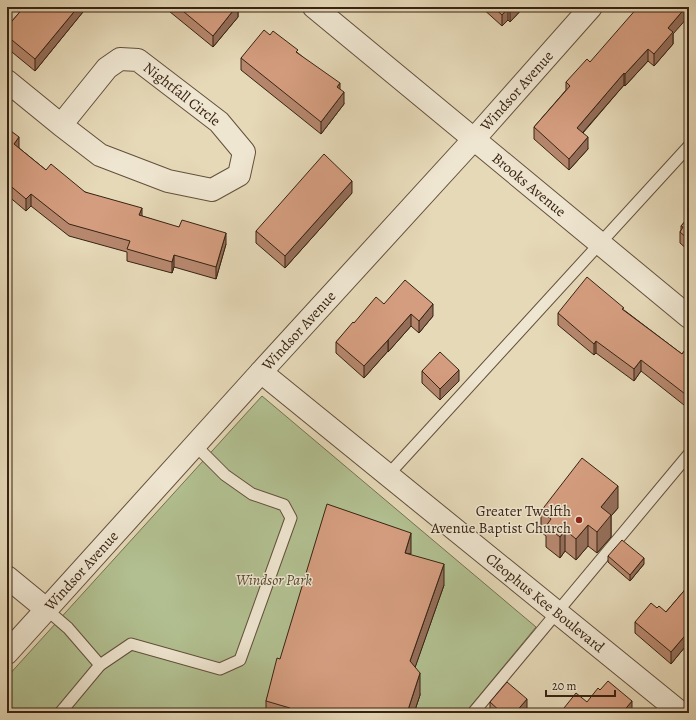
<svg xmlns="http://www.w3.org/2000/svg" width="696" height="720" viewBox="0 0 696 720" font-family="Alegreya,serif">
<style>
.green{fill:#b2c091;stroke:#747252}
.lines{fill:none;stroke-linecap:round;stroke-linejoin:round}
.lane-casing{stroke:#63503c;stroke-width:13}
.street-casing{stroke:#63503c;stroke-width:24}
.lane{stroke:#efe6d1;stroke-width:11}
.street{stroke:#efe6d1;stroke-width:22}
.wall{fill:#b6876d;stroke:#372313}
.shaded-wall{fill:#946e59;stroke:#372313}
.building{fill:#d49d7f;stroke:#372313}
.poi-dot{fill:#8f2418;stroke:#efe6d1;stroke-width:1.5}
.labels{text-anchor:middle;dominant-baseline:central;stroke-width:3;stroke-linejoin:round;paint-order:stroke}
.street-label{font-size:15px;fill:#372313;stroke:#efe6d1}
.poi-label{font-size:15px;fill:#372313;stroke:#efe6d1;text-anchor:end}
.park-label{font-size:15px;font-style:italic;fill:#564a32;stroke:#efe6d1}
</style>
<rect width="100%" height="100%" fill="#e6d9b8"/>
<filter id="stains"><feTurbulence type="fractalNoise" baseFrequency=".005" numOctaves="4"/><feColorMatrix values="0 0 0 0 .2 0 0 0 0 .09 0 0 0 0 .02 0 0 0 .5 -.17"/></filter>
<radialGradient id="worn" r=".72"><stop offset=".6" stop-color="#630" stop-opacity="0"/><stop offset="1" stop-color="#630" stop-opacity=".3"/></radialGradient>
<!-- green -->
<path class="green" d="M262,396L536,627L465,713H7V677Z"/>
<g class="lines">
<!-- lane casing -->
<g class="lane-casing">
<g id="lane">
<path d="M388,475L689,146"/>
<path d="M46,609L68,628L100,665L60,713"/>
<path d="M100,665L131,644L220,669L240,660L291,518L284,505L252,494L225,475L195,445"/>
<path d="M473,713L689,454"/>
</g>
</g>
<!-- street casing -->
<g class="street-casing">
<g id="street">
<path id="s1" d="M314,7L689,317"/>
<path d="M7,81L61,125L100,155L168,181L212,190L239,175L244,152L219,122L138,60L120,59L107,68L61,125"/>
<path id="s2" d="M261,372L681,713"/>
<path d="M7,577L46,609"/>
<path id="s3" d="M7,653L261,372L474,139L591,7"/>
</g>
</g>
<!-- lane -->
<use href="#lane" class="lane"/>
<!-- street -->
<use href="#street" class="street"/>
</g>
<!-- wall -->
<g class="wall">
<path d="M24,7H87L35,71L7,48V27Z"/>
<path d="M164,7H238V17L213,47Z"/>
<path d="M481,7H524L510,22L508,20L502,26Z"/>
<path d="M673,34V44L654,66L648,61L625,86L624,85L583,133L588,149L569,170L534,139V127L566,90V82L590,62Z"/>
<path d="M270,35L298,53L340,89L344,104L321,134L241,70V58Z"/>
<path d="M7,128L19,148L46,170L85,192L142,216L226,244L216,279L174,267L172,273L127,261V252L69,236L31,206L26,211L7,195Z"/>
<path d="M352,193L285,268L256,243V231Z"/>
<path d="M689,217V251L680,243V232L681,230V226Z"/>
<path d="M384,304L433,316L419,333L411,326L388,352V351L364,378L336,353V342L354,323Z"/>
<path d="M624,310L682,354L689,345V409L641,371L634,381L596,353L594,355L558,325V313Z"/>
<path d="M422,371L459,381L440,400L422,383Z"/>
<path d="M618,508L611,516V537L597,553L588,546L576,560L565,551L560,558L546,547V536L541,532V511Z"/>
<path d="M608,556L644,564L630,581L608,562Z"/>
<path d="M689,563V577L687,576V565Z"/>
<path d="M444,585L415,667L420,695L414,713H266V701L280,659Z"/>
<path d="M689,585V642L671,664L635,633V622L657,608L666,612Z"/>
<path d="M490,702L527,710L524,713H490Z"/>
</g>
<!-- shaded-wall -->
<g class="shaded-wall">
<path d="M78,7H87L35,71V59Z"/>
<path d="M236,7H238V17L213,47V36Z"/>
<path d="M513,7H524L510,22V10Z"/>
<path d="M686,7H689V16L673,34V44L654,66V54L668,28Z"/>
<path d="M508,8V20L502,26V15Z"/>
<path d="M648,49V61L625,86V74Z"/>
<path d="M624,73V85L577,139V128Z"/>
<path d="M340,83V95L337,87Z"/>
<path d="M344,92V104L321,134V122Z"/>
<path d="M19,137V149L14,144Z"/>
<path d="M588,137V149L569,170V159Z"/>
<path d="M352,181V193L285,268V256Z"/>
<path d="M31,194V206L26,211V199Z"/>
<path d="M142,208V220L139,215Z"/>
<path d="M226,233V244L216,279V267Z"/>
<path d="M174,255V267L172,273V262Z"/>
<path d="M433,304V316L419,333V321Z"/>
<path d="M411,314V326L388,352V340Z"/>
<path d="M388,340V351L364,378V366Z"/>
<path d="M596,341V353L594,355V344Z"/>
<path d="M641,360V371L634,381V369Z"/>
<path d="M459,370V381L440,400V389Z"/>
<path d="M618,486V508L611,516V537L597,553V532L601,507Z"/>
<path d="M588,525V546L576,560V539Z"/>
<path d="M565,530V551L560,558V537Z"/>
<path d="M411,533V554L405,553Z"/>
<path d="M644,558V564L630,581V575Z"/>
<path d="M444,564V585L410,682V661Z"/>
<path d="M689,631V642L671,664V652Z"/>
<path d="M420,673V695L414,713H407Z"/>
<path d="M527,699V710L524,713H515Z"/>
<path d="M632,701V713H622Z"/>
</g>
<!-- building -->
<g class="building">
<path d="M24,7H78L35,59L7,36V27Z"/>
<path d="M178,7H236L213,36Z"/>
<path d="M493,7H513L510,10L508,8L502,15Z"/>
<path d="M638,7H686L668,28L673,32L654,54L648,49L625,74L624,73L577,128L588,137L569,159L534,127L570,86L566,82L587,59L590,62Z"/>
<path d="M264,30L270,35L273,31L298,50L296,52L340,83L337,87L344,92L321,122L241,58Z"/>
<path d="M7,128L19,137L14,144L46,170L51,164L85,192L142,208L139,215L179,227L182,220L226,233L216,267L174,255L172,262L127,249L130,241L69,224L31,194L26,199L7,183Z"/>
<path d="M324,154L352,181L285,256L256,231Z"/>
<path d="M689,217V240L680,232L683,227L681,226Z"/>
<path d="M587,277L624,308L622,309L682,354L689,345V397L641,360L634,369L596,341L594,344L558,313Z"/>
<path d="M405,280L433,304L419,321L411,314L388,340L364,366L336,342L353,322L354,323L376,297L384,304Z"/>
<path d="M440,352L459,370L440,389L422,371Z"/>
<path d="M582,458L618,486L601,507L611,515L597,532L588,525L576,539L565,530L560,537L546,526L551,519L541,511Z"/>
<path d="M327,504L411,533L405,553L444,564L410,661L420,673L407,713H289L290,708L266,701L277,658L280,659Z"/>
<path d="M622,540L644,558L630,575L608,556Z"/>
<path d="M689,585V631L671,652L635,622L651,603L657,608L659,606L666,612Z"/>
<path d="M608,681L632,701L622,713H560L576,693L587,702L598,688L600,690Z"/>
<path d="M507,682L527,699L515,713H502L490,702Z"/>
</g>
<!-- markers -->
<circle class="poi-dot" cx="579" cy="520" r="4"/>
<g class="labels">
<!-- street labels -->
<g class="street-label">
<text stroke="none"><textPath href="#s3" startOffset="759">Windsor Avenue</textPath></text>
<text transform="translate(182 94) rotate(38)">Nightfall Circle</text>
<text stroke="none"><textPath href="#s1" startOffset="279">Brooks Avenue</textPath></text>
<text stroke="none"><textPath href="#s3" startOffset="435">Windsor Avenue</textPath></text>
<text stroke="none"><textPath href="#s3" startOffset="111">Windsor Avenue</textPath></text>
<text stroke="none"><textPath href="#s2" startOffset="366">Cleophus Kee Boulevard</textPath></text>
</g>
<!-- poi labels -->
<g class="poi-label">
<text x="571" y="511">Greater Twelfth<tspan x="571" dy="17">Avenue Baptist Church</tspan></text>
</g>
<!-- park labels -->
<g class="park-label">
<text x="274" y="580">Windsor Park</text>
</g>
</g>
<!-- margin -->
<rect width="696" height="720" fill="none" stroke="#e6d9b8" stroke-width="24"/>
<rect x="8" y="8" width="680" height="704" fill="none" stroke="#372313" stroke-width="2"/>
<rect x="12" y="12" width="672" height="696" fill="none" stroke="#372313"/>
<!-- scale -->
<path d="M546 690v6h69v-6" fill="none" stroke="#372313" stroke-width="2"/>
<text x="552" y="690" font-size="12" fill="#372313" stroke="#efe6d1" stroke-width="3" paint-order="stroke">20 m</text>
<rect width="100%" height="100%" filter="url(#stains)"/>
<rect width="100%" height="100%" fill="url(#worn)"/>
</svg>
